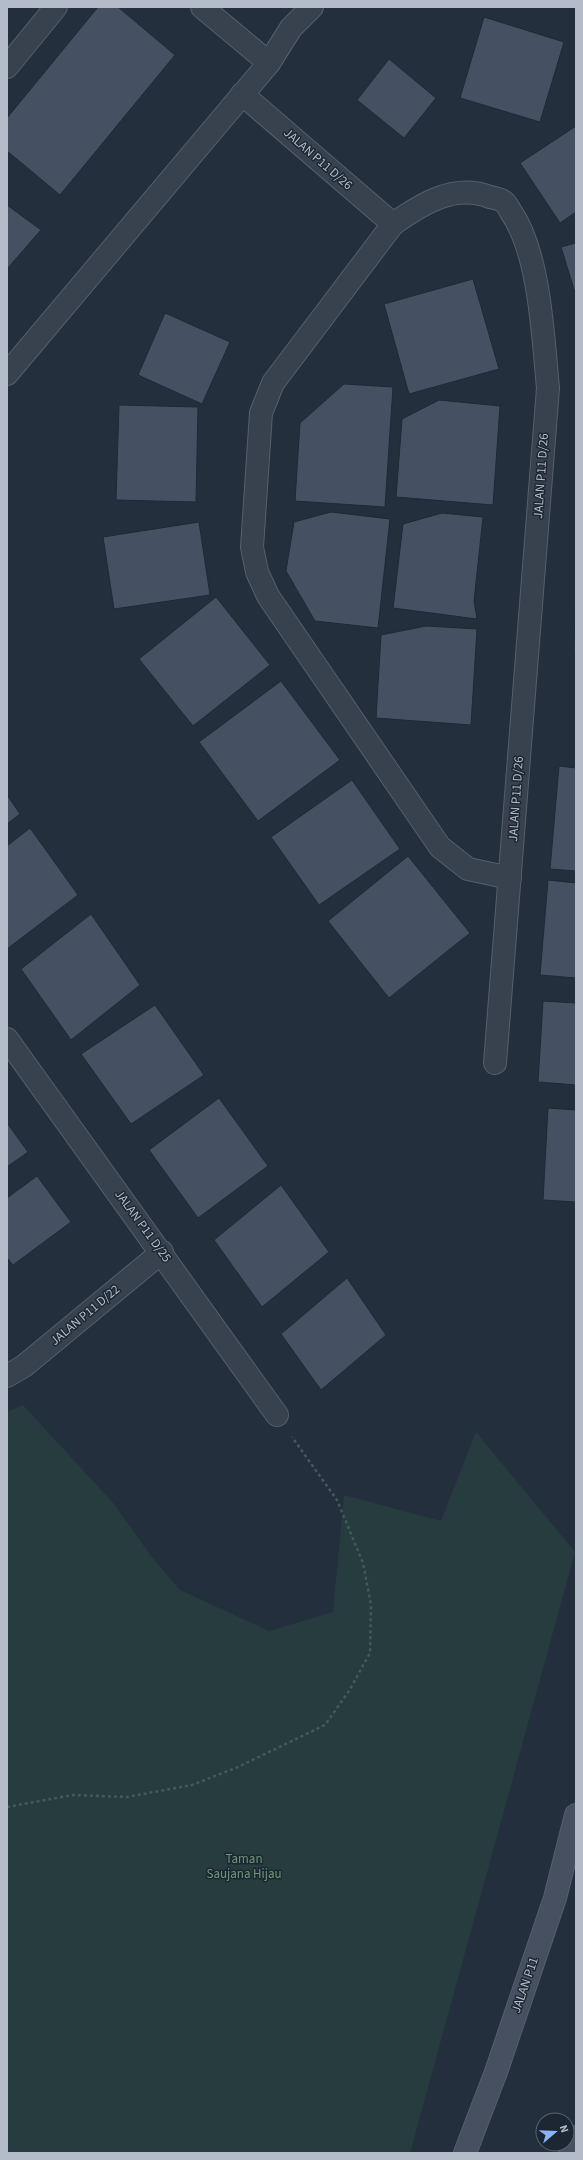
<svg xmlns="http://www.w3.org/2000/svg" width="583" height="2160" viewBox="0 0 583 2160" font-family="'Source Sans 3',sans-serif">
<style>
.green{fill:#263c3f}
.building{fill:#455162;stroke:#1f2835}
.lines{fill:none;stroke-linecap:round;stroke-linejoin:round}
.minor-casing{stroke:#565f6c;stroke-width:24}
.secondary-casing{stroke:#565f6c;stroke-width:24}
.path{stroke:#44595c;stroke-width:2.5;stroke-dasharray:3 3;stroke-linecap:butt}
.minor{stroke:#38414e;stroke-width:22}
.secondary{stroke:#465061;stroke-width:22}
.labels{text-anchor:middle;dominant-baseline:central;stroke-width:3;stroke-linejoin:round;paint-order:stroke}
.street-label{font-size:13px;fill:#b4bcc9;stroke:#1d2633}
.park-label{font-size:13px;fill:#6b9a76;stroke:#1d2633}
</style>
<rect width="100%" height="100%" fill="#242f3e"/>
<!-- green -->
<path class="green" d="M23,1405L114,1504L151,1556L180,1590L269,1631L333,1612L344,1495L441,1521L476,1432L575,1552L410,2153H7V1412Z"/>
<!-- building -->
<g class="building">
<path d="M98,7H118L175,55L60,195L7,151V118Z"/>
<path d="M484,17L564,42L540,122L460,98Z"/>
<path d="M389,59L436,98L404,138L357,100Z"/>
<path d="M576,126V212L560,223L520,163Z"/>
<path d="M7,205L41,230L7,269Z"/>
<path d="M576,243V296L561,247Z"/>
<path d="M473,279L499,369L409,394L384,304Z"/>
<path d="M165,313L230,342L202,404L138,375Z"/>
<path d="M344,384L393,387L385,507L295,501L300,423Z"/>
<path d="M439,400L500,406L493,505L396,497L402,419Z"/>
<path d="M119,405L198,407L196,502L116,500Z"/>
<path d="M331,512L390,519L378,628L315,621L286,571L294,522Z"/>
<path d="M442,513L483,517L474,601L477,619L393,608L403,524Z"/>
<path d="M199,522L210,595L114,609L103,537Z"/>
<path d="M576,572V651H574Z"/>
<path d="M216,597L270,665L193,726L139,659Z"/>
<path d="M426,626L477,629L471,725L376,718L381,635Z"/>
<path d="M281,681L340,760L258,821L199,742Z"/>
<path d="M559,766L576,768V871L550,869Z"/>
<path d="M352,780L400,849L319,905L271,837Z"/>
<path d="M7,795L20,814L7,824Z"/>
<path d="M30,828L78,895L7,949V846Z"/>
<path d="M408,856L470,933L389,998L328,921Z"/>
<path d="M548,880L576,883V978L540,975Z"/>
<path d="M91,914L140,985L71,1040L21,969Z"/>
<path d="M543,1001L576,1003V1085L538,1082Z"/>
<path d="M155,1005L204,1075L131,1124L81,1054Z"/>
<path d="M219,1098L268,1166L198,1218L149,1150Z"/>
<path d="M548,1108L576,1110V1202L543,1200Z"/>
<path d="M7,1123L28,1152L7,1167Z"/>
<path d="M37,1176L71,1222L13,1265L7,1258V1198Z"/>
<path d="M281,1185L329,1252L262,1307L214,1240Z"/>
<path d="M347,1278L386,1335L321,1390L281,1334Z"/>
</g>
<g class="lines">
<!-- minor casing -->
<g class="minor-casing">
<g id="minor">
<path d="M202,7L269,63"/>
<path d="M7,67L56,7"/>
<path d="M242,94L393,224C422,204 454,183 490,197C494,198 501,199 504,202C507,204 509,209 511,212C540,254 543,337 548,388L495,1063"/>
<path d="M393,224L273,383L261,413L252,547L257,572L268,596L440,847L468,869L510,878"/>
<path d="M7,374L269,63L291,28L312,7"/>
<path d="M7,1039L277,1415"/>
<path d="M7,1376L24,1366L162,1252"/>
</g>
</g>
<!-- secondary casing -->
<g class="secondary-casing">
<g id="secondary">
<path d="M465,2153L496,2072L555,1898L576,1815"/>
<path d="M570,2153L576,2137"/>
</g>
</g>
<!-- path -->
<path class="path" d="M7,1807L73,1795L127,1797L192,1785L238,1767L325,1725L349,1691L370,1653L371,1605L363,1563L337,1500L292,1437"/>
<!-- minor -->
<use href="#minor" class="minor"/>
<!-- secondary -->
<use href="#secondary" class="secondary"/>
</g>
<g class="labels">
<!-- street labels -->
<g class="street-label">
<text transform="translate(318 159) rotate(41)">JALAN P11 D/26</text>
<text transform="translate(541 476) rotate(-86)">JALAN P11 D/26</text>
<text transform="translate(516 799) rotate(-86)">JALAN P11 D/26</text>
<text transform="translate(143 1226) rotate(54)">JALAN P11 D/25</text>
<text transform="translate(85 1315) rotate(-40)">JALAN P11 D/22</text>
<text transform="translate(525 1985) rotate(-71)">JALAN P11</text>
</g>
<!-- park labels -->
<g class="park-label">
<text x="244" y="1859">Taman<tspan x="244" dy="15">Saujana Hijau</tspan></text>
</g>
</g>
<!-- border -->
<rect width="583" height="2160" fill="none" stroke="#b4bcc9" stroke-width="16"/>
<!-- north arrow -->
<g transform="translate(555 2132) rotate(71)"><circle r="19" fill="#1d2633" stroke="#59626f"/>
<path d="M0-3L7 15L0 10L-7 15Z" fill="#8ab4f8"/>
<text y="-6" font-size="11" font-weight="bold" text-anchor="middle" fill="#b4bcc9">N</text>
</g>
</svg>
